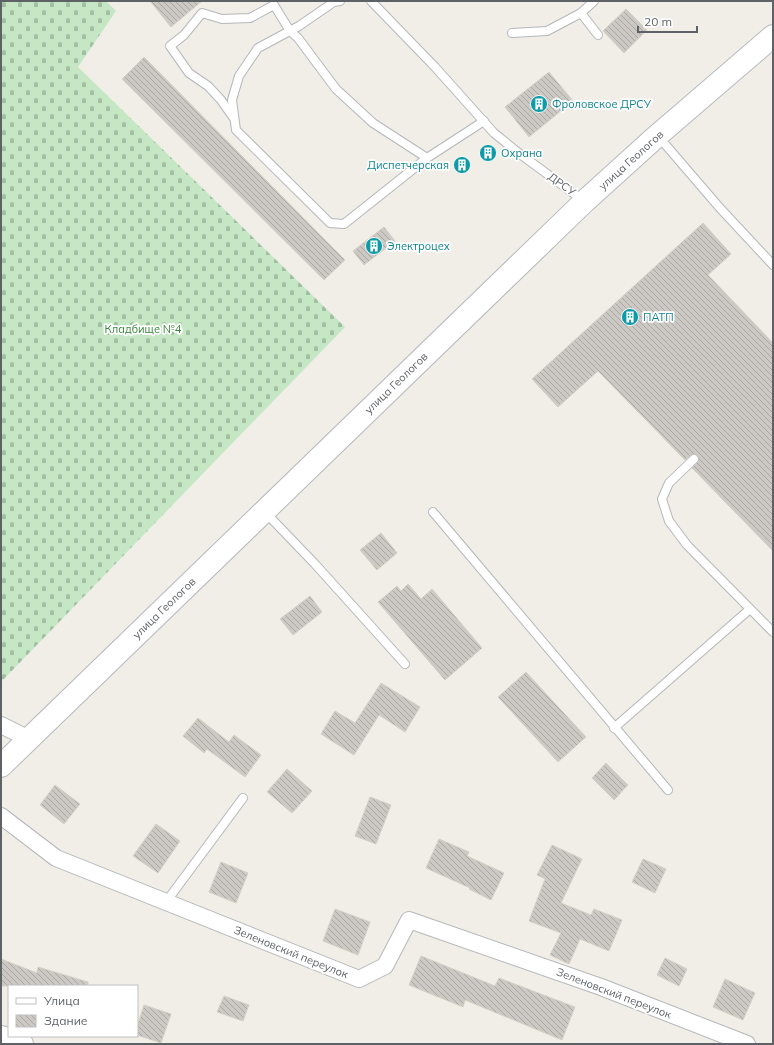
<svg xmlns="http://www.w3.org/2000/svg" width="774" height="1045" viewBox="0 0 774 1045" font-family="Mulish,sans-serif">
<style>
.cemetery{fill:url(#cemetery-stones)}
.building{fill:url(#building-back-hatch);stroke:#d5d0c5}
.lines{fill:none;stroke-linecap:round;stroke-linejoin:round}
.lane-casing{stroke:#b4b7bb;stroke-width:10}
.street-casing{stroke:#b4b7bb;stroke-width:18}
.secondary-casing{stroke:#b5b9be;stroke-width:24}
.lane{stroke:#fff;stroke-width:8}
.street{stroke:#fff;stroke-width:16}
.secondary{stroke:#fff;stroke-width:22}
.labels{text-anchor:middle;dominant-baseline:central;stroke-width:3.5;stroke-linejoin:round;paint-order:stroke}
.culture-label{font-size:11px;fill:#0d838f;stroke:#fff;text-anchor:start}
.street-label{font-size:11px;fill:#5e6267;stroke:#fff}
.park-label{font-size:11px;fill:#37853a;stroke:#fff}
</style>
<defs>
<pattern id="cemetery-stones" width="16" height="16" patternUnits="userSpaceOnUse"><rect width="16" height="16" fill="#c5e7c4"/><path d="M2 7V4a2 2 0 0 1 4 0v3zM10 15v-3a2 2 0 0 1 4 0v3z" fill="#a3bfa3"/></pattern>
<pattern id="building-back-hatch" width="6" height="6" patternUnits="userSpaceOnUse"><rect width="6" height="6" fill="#ccc9c4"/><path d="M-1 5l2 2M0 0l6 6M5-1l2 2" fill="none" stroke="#a9a7a3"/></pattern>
</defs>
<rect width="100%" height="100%" fill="#f0eee7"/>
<!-- cemetery -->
<path class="cemetery" d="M1,1H106L116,11L78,67L345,327L1,682Z"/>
<!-- building -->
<g class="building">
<path d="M150,1H202L171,27Z"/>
<path d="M626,9L647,30L624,53L603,31Z"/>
<path d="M144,57L345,260L324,280L122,79Z"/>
<path d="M549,72L573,101L529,137L505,107Z"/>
<path d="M703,223L731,254L708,275L773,343V551L692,468L699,461L698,455L692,454L685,460L598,371L558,407L532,379Z"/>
<path d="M384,227L395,241L364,265L353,251Z"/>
<path d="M381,533L397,553L377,570L360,550Z"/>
<path d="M408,584L421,599L432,589L482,648L445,680L378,602L397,586L401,591Z"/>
<path d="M310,596L322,612L293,635L280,619Z"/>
<path d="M526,672L586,737L558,762L498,697Z"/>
<path d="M381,683L420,707L405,732L379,715L354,755L321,734L335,711L355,723Z"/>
<path d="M198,718L229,742L234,735L261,755L245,777L207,749L204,753L183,736Z"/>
<path d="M606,763L628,785L614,800L592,778Z"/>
<path d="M287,769L312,791L292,813L267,792Z"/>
<path d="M55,785L80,804L64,824L40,805Z"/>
<path d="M370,797L391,805L376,844L355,836Z"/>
<path d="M156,824L180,841L158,873L133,856Z"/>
<path d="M439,839L469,852L467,856L504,873L491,900L469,889L470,888L426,868Z"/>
<path d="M552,845L582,859L561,903L591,915L594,909L622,920L609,951L580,939L569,964L550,955L561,933L529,921L545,879L537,875Z"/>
<path d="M643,859L666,869L655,893L632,882Z"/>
<path d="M221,862L248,873L236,903L209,892Z"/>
<path d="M335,909L370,922L358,955L323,941Z"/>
<path d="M421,956L495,986L499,978L575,1007L562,1040L465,1000L463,1007L409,985Z"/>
<path d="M665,958L687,969L679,986L657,975Z"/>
<path d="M1,959L37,973L38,967L88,982V986H1Z"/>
<path d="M725,979L755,993L743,1020L713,1007Z"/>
<path d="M224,996L249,1005L243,1021L217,1012Z"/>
<path d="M144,1005L171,1014L161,1043L137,1035V1027Z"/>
</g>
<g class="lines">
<!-- lane casing -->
<g class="lane-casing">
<g id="lane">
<path d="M340,1L334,2L299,26L258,48L239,76L232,100L236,130L330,223L344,224L427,158L484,121"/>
<path d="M371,1L435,67L494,133L520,154L584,201"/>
<path d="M581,13L598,35"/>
<path d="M512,33L547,31L581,13L594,1"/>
<path d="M233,117L221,100L208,86L189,73L170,46L184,35L202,13L222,19L250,18L274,5L290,31L298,38L336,89L373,123L427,158"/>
<path d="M658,136L719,207L773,265"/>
<path d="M694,459L669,483L662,499L669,521L687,545L773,632"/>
<path d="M265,512L315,564L405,664"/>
<path d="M433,512L668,790"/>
<path d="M614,728L750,609"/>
<path d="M166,902L243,798"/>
</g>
</g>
<!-- street casing -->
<g class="street-casing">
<g id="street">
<path d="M1,725L29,739"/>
<path d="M1,816L56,858L359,979L385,966L409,920L601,987L747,1044"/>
</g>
</g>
<!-- secondary casing -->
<g class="secondary-casing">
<g id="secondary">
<path d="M1,766L585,201L658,135L773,36"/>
<path d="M1,1037L22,1044"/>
</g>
</g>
<!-- lane -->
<use href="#lane" class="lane"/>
<!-- street -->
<use href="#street" class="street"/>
<!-- secondary -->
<use href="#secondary" class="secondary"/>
</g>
<!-- icons -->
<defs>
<g id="building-disc" transform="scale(0.9)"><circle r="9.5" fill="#0f9aa8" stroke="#fff"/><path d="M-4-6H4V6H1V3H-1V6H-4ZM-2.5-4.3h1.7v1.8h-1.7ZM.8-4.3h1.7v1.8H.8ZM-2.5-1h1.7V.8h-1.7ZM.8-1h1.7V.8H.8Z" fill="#fff"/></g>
</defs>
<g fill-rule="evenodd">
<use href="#building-disc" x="539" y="104"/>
<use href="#building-disc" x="488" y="153"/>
<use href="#building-disc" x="462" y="165"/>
<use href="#building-disc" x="374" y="246"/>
<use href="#building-disc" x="630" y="317"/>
</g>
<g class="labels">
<!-- culture labels -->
<g class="culture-label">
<text x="552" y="104">Фроловское ДРСУ</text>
<text x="501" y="153">Охрана</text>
<text x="449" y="165" text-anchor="end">Диспетчерская</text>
<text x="387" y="246">Электроцех</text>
<text x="643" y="317">ПАТП</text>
</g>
<!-- street labels -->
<g class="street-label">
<text transform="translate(631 160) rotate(-42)">улица Геологов</text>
<text transform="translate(562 184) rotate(36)">ДРСУ</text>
<text transform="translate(396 383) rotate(-44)">улица Геологов</text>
<text transform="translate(164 608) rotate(-44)">улица Геологов</text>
<text transform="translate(291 952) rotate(22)">Зеленовский переулок</text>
<text transform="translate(614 993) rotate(21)">Зеленовский переулок</text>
</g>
<!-- park labels -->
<g class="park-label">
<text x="143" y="329">Кладбище №4</text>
</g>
</g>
<!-- border -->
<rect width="774" height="1045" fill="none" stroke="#5e6267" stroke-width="4"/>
<!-- legend -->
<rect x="8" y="985" width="130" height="52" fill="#ffffff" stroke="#bfc0c2"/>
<rect x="16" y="998" width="20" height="6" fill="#ffffff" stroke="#bfc0c2"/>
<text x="44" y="1005" font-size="12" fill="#5e6267">Улица</text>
<rect x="16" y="1015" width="20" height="12" fill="url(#building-back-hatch)" stroke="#bfc0c2"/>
<text x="44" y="1025" font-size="12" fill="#5e6267">Здание</text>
<!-- scale -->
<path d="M638 26v6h59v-6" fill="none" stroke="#5e6267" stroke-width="2"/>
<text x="644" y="26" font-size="12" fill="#5e6267" stroke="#ffffff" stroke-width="3" paint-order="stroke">20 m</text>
</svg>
